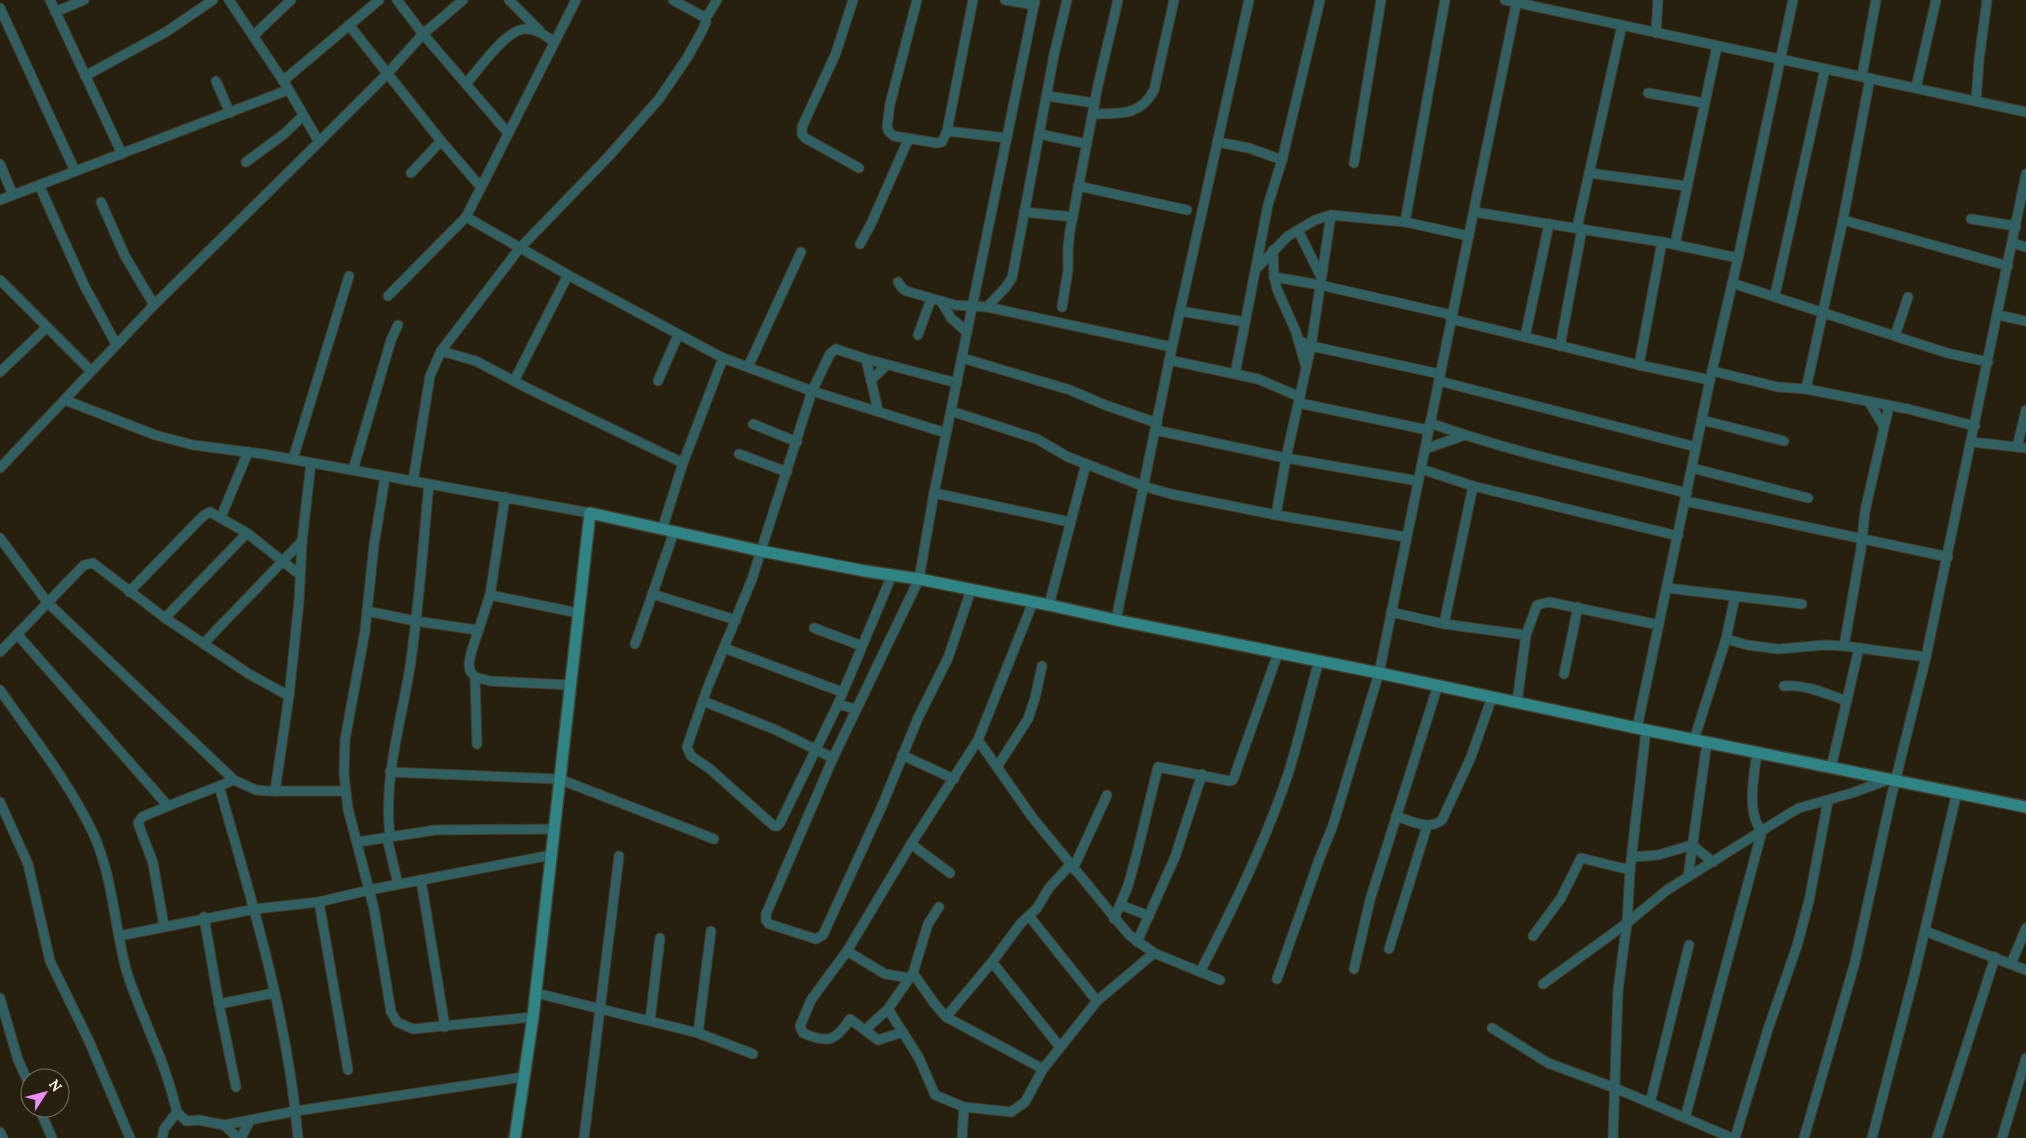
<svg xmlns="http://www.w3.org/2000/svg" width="2026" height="1138" viewBox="0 0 2026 1138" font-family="Lora,serif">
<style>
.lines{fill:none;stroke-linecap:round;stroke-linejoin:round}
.street-casing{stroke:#443e2d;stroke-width:11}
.secondary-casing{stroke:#443e2d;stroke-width:14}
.street{stroke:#306061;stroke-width:9}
.secondary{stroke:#2f8485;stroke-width:11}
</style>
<rect width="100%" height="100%" fill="#27200f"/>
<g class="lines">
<!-- street casing -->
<g class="street-casing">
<g id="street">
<path d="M50,0L122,154"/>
<path d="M229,0L286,85L319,142"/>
<path d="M397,0L423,34L508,133"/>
<path d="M509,0L540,31"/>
<path d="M673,0L702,16L708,15L717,0"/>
<path d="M853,0L836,53L802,127V134L805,138L859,168"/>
<path d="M917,0L890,104L887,127L889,132L894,136L937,143L942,142L947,131L973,0"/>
<path d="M1005,0L1034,5"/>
<path d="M1505,0L2026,112"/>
<path d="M0,8L75,171"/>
<path d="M55,12L84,0"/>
<path d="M349,25L441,141L480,186"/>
<path d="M1656,33L1658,0"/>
<path d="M253,36L291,0"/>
<path d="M85,76L166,32L213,0"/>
<path d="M1862,76L1876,0"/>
<path d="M216,81L230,113"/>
<path d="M283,81L379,0"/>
<path d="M466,84C478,70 508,27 526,29C537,29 546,36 554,42"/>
<path d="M1916,88L1936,0"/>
<path d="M1648,93L1704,103"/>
<path d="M1047,96L1095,103"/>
<path d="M1976,101L1979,60L1987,0"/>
<path d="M1093,114C1119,113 1140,117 1154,90L1174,0"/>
<path d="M947,131L1007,138"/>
<path d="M1039,134L1087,144"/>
<path d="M1217,142L1249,148L1282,160"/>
<path d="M246,162L284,134L303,116"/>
<path d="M1354,163L1381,0"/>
<path d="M0,164L13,195"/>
<path d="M411,173L441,141"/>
<path d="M1589,173L1686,186"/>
<path d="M39,185L84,285L116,344"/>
<path d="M1078,186L1187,210"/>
<path d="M0,200L288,90"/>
<path d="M101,202L125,256L154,305"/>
<path d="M1024,212L1073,217"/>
<path d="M1474,212L1662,242L1738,258"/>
<path d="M466,217L568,275L723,358L812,391L946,433"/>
<path d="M1971,219L2016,226"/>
<path d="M1843,220L2008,266"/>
<path d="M1405,222L1445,0"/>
<path d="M1577,228L1622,25"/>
<path d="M1298,230L1321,277"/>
<path d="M2012,243L2026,247"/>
<path d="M860,244L871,224L908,140"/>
<path d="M1675,244L1717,46"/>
<path d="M1273,250L1274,277L1277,289L1296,332L1306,367"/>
<path d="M1257,268L1288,236L1315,220L1331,215L1405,222L1469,236"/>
<path d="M1274,277L1320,285L1452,315"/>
<path d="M0,280L91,371"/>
<path d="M898,282L902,288L906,291L955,305L987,307L1172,347"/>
<path d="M1732,283L1947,353L1988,362"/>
<path d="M1775,295L1825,69"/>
<path d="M388,296L466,217L576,0"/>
<path d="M941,301L951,318L967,332"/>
<path d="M987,307L1005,288L1012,278L1054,55L1067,0"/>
<path d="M1062,307L1068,270V248L1070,231L1098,85L1118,0"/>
<path d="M1180,311L1245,322"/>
<path d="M1998,315L2026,321"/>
<path d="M1451,319L1639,365L1710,380"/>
<path d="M918,335L931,299"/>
<path d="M1895,336L1908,297"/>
<path d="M1525,337L1549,224"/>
<path d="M1298,340L1311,346L1440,374"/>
<path d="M1560,346L1582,229"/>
<path d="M441,351L476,361L529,389L683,463"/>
<path d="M962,358L1070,390L1105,405L1157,423"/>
<path d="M866,359L878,410"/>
<path d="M1169,360L1258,379L1300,397"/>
<path d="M1639,365L1662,242"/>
<path d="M748,367L801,252"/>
<path d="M1712,371L1778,387L1806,389L1908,409L1975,426"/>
<path d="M0,372L47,327"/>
<path d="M1235,374L1268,205L1282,160L1320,0"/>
<path d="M871,380L887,365"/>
<path d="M514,381L568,275"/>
<path d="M658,381L678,335"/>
<path d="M1439,381L1696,447"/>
<path d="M1806,389L1843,220L1870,78"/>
<path d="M65,400L155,435L193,445L263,454L590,513"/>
<path d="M1869,402L1884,427"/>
<path d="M1299,403L1428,430"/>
<path d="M951,411L1037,439L1068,457L1143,486L1171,494L1276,515L1406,537"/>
<path d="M1702,420L1784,441"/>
<path d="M1430,423C1513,453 1601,471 1687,493"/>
<path d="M753,424L797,442"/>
<path d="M1155,430L1286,458L1418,481"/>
<path d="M1972,442L2026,448"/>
<path d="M2017,447L2026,410"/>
<path d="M1425,449L1465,435"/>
<path d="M739,454L787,472"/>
<path d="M293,459L349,276"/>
<path d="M0,468L154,305L319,142L387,74L423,34L463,0"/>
<path d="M1692,468L1808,498"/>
<path d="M1421,469L1473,486L1678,536"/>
<path d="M353,470L391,340L398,325"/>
<path d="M385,477L374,545L365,631L345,740L344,774L348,809L374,909L391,1012L397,1022L413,1029L533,1017"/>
<path d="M413,481L430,376L441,351L519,249L609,156L659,99L687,58L702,31L706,22L705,16"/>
<path d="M934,493L1070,522"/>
<path d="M505,497L490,595L471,653L469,664L470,671L475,677L490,681L570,685"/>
<path d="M1685,501L1948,557"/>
<path d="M1276,515L1286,458L1311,346L1331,215"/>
<path d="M221,517L248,452"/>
<path d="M662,530L683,463L723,358"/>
<path d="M0,538L47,602L234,780L256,790L268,791H345"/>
<path d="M892,575L838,704L780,823L777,826H774L710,769L691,756L687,747L707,689L752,579L812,391L830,354L836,349L866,359L957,383"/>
<path d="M1667,588L1802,604"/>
<path d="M971,590L948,658L918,718L882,806L823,935L816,939L769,924L766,920V914L833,758L919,579L934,493L1035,0"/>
<path d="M129,592L203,516L210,512L247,533L300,575"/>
<path d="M652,594L736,620"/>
<path d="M490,595L578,613"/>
<path d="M1049,605L1086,464"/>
<path d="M367,611L415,621L477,630"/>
<path d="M1391,612L1444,624L1526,635L1537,605L1549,602L1659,625"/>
<path d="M165,618L247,533"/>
<path d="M1116,620L1172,347L1249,0"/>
<path d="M1444,624L1473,486"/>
<path d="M814,628L862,646"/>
<path d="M17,634L168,806L219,786"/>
<path d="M1726,639L1747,645L1778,649L1825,645L1844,646L1926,657"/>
<path d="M204,643L302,541"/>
<path d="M635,644L674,532"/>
<path d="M1844,646L1861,549L1865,511L1889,406"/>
<path d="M724,648L842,692"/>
<path d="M0,652L84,565L93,563L165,618L249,674L289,696"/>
<path d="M1564,674L1578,607"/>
<path d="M475,677L477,744"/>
<path d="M1784,686C1806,684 1826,694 1847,701"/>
<path d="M0,690C32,736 69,782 93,833C113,877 114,924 126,969C133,993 144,1017 153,1040C163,1063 171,1088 177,1112L164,1129L162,1138"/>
<path d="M703,701L776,730L833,758"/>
<path d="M1517,702L1526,635"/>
<path d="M838,704L855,709"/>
<path d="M1637,728L1710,380L1738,258L1793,0"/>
<path d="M978,740L1032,817L1129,935L1154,953L1220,980"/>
<path d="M1694,740L1726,639L1735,596"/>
<path d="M902,755L954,779"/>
<path d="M997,767L1028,719L1035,698L1042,666"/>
<path d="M1831,768L1859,648"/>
<path d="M390,772L559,779L714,839"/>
<path d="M234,780L219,786C252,901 288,1018 298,1138"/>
<path d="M275,791L289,696L299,601L302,541L311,463"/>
<path d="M0,802L28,864L50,961L89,1041L130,1138"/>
<path d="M1396,816C1411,821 1428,831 1442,820L1471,757L1492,697"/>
<path d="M390,836C383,779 401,723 410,667C419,606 423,545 429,484"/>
<path d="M387,838L398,884"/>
<path d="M358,842L435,830L554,829"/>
<path d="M911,844L950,873"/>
<path d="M1632,857L1658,855L1692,845L1713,862"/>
<path d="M1073,869L1107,795"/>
<path d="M1688,877L1707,742"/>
<path d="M421,880L445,1027"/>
<path d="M319,902L348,1070"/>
<path d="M1121,905L1149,916"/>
<path d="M939,907L928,924L913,973L934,1003L946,1017L1043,1069"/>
<path d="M1029,916L1097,1001"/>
<path d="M204,917L219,1004L236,1087"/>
<path d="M1114,919L1128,886L1136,857L1158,767L1230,781L1233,780L1278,653"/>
<path d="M164,926L153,863L138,823L142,817L168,806"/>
<path d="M1925,931L2026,970"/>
<path d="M119,936L255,909L319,902L369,890L551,855"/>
<path d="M1533,936L1561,898L1581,858L1630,870"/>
<path d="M1137,942L1175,857L1202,774"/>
<path d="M1389,949L1427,826"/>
<path d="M847,951L885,974L910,978"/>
<path d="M992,962L1060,1047"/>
<path d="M2011,964L2026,928"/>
<path d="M1354,969L1370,900L1438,685"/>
<path d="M1200,972C1233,908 1265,843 1288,774C1300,737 1308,698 1319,661"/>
<path d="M1277,979L1319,860L1333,825L1379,673L1517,0"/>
<path d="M1543,984L1627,923L1667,890L1787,815L1799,808L1852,793L1890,779"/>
<path d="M536,993L698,1033L753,1054"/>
<path d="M0,998L18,1060L30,1086"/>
<path d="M219,1004L274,993"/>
<path d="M888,1009L919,1058L935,1095L964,1107L1011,1112L1025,1102L1043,1069L1097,1001L1154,953"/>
<path d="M946,1017L992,962L1021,923L1037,908L1049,888L1070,865"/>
<path d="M650,1020L660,938"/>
<path d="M1492,1028L1548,1063L1615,1088L1732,1138"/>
<path d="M865,1030L888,1009L913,973"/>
<path d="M903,1032L878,1040L850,1019C836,1041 828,1044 803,1033L800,1026L811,1000L847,951L911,844L978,740L1033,602"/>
<path d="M698,1033L711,931"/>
<path d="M1650,1103L1689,945"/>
<path d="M39,1108L52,1138"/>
<path d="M177,1112L186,1121L199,1120L224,1125L296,1111L523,1077"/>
<path d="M1685,1118L1762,831C1746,814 1754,774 1757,753"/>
<path d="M224,1125L238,1138"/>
<path d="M0,1132L3,1138"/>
<path d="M241,1138L250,1120"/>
<path d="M584,1138L619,856"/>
<path d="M962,1138L964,1107"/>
<path d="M1613,1138L1618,990L1627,923L1630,870L1646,730"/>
<path d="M1735,1138L1768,1029L1797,946L1809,901L1828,801"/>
<path d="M1804,1138L1855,962L1891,798L1926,657L2026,174"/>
<path d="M1872,1138L1916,968L1957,792"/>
<path d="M1937,1138L1995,957"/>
<path d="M2002,1138L2026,1058"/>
</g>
</g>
<!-- secondary casing -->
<g class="secondary-casing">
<path id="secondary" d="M515,1138L533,1017L590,513L761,551L865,571L919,579L1049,605L1116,620L1379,673L1646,730L2026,807"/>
</g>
<!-- street -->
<use href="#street" class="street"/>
<!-- secondary -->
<use href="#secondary" class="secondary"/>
</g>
<!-- north arrow -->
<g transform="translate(45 1093) rotate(54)"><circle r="24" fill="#27200f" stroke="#7a7465"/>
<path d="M0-4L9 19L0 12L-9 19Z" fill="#ef8bf7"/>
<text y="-8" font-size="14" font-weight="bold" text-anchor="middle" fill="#f7f3e7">N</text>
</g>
</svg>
